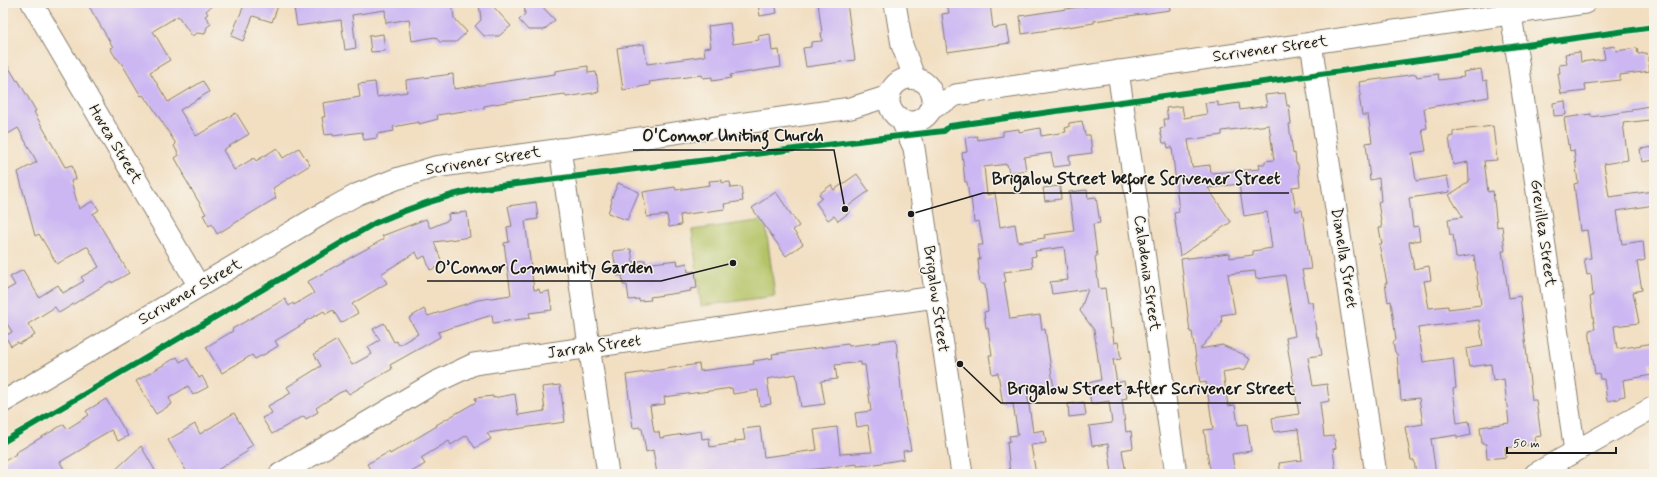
<svg xmlns="http://www.w3.org/2000/svg" width="1657" height="477" viewBox="0 0 1657 477" font-family="Mynerve,sans-serif">
<style>
.green{fill:#b3c365;stroke:#687040}
.building{fill:#ccb7f3;fill-rule:evenodd}
.lines{fill:none;stroke-linecap:round;stroke-linejoin:round}
.minor-casing{stroke:#877e6f;stroke-width:23}
.minor{stroke:#fff;stroke-width:21}
.cycleway-casing{stroke:#f7f3e8;stroke-width:8}
.cycleway{stroke:#00873e;stroke-width:6}
.labels{text-anchor:middle;dominant-baseline:central;stroke-width:3;stroke-linejoin:round;paint-order:stroke}
.street-label{font-size:16px;fill:#1c1c1c;stroke:#f7f3e8}
.leader{fill:none;stroke:#1c1c1c;stroke-width:1.5}
.callout-dot{fill:#1c1c1c;stroke:#f7f3e8;stroke-width:1.5}
.callout-label{font-size:17px;text-anchor:middle;font-weight:bold;fill:#1c1c1c;stroke:#f7f3e8;stroke-width:3;stroke-linejoin:round;paint-order:stroke}
</style>
<rect width="100%" height="100%" fill="#f7f3e8"/>
<filter id="ink" filterUnits="userSpaceOnUse"><feTurbulence type="fractalNoise" baseFrequency=".025" numOctaves="2"/><feDisplacementMap in="SourceGraphic" scale="8" xChannelSelector="R" yChannelSelector="G"/><feConvolveMatrix kernelMatrix="1 2 1 2 8 2 1 2 1" color-interpolation-filters="sRGB"/></filter>
<filter id="wash" filterUnits="userSpaceOnUse"><feTurbulence type="fractalNoise" baseFrequency=".012" numOctaves="4" result="noise"/><feDisplacementMap in="SourceGraphic" scale="16" xChannelSelector="R" yChannelSelector="G"/><feGaussianBlur stdDeviation="0.9" result="paint"/><feColorMatrix in="noise" values="0 0 0 0 0 0 0 0 0 0 0 0 0 0 0 0 0 1.4 0 .05"/><feComposite in="paint" operator="in"/></filter>
<g filter="url(#wash)">
<rect width="100%" height="100%" fill="#f2dfc2"/>
<!-- green -->
<path class="green" d="M765,220L775,296L701,306L692,230Z"/>
<g id="blocks">
<!-- building -->
<g class="building">
<path d="M87,3H215L206,11L208,14L205,16L211,24L207,27L205,34L197,33L192,36L178,16L153,31L170,60L150,72L168,102L203,81L209,92L180,110L196,136L236,113L249,134L223,150L234,170L254,158L256,161L277,148L283,158L299,148L310,165L273,188L276,198L217,234L212,224L209,226L203,215L206,214L183,175L184,174L175,158L179,155L174,146L176,144L148,100L147,101L143,95L141,96L122,64L117,58H116L110,48L113,47Z"/>
<path d="M245,3H279L272,22L253,16L243,41L231,36Z"/>
<path d="M331,3H452L454,18L467,32L456,42H440L435,37L412,41L409,19L386,23L385,10L352,15L356,48L345,50L341,20L297,26L294,8Z"/>
<path d="M479,3H490L511,26L499,36H484L475,26L481,20Z"/>
<path d="M524,3H539L555,20L544,30H528L519,20L525,14Z"/>
<path d="M758,3H775L777,13L760,16Z"/>
<path d="M818,3H847L855,60L806,67L803,48L811,47V42L822,41L821,33H822Z"/>
<path d="M947,3H990L993,28L1007,26L1010,43L947,52L942,14L949,13Z"/>
<path d="M1106,3H1169L1170,10L1094,21V23L1022,34L1020,16Z"/>
<path d="M730,23L733,44L759,40L758,36L770,34L772,51L779,50L781,67L730,75L731,78L712,81V77L703,78L702,75L649,82L650,85L623,90L617,48L644,44L647,64L705,56L704,48L711,47L708,26Z"/>
<path d="M383,34L385,51L371,52L369,36Z"/>
<path d="M1615,46L1616,51L1637,48L1638,54L1647,53L1650,71L1620,75V80L1585,84L1586,91L1561,94L1558,73H1560L1559,65L1567,64L1565,54L1580,52L1581,62L1605,59L1603,48Z"/>
<path d="M3,58L17,81L18,80L36,111L34,112L65,167L72,165L76,179L71,181L79,209L93,201L99,210L93,214L129,273L112,283L111,281L59,313L55,307L28,324L35,335L19,344L18,342L11,346L5,336L12,332L3,317V292L15,285L10,277L23,270L39,297L58,285L63,293L84,281L81,277L99,267L88,247H86L57,264L39,234L35,236L18,172L37,162L18,128L3,137Z"/>
<path d="M588,66V73L596,72L599,92L566,97L565,94L506,102L484,106V108L437,115L438,119L419,124V122L393,127L394,131L377,134V138L364,140L362,132L333,136V134L325,135L322,117H325L323,103L360,97L358,84L375,82L377,97L407,92L406,80L453,74L454,89L555,74V71Z"/>
<path d="M1481,69L1483,81L1487,80L1489,97L1424,108L1427,128L1422,129L1426,151L1412,153L1416,181L1447,176L1450,192L1409,198L1413,227L1418,226L1420,240L1409,242L1414,269L1429,266L1431,280L1424,281L1429,308L1448,306V309L1481,305L1474,255L1456,258L1453,234L1450,235L1448,219L1463,217L1449,195L1469,182L1468,162L1453,165L1449,137L1453,136V131L1493,126L1497,160L1484,161L1488,192L1493,191L1497,227L1502,226L1505,251H1502L1509,298L1520,296L1532,400H1536L1541,436L1535,437L1536,444L1505,448L1506,457L1487,459L1486,444H1482L1480,427L1509,423L1504,379L1493,381L1491,364L1469,367L1466,349L1483,346L1479,320L1418,328L1423,362L1453,358L1456,388L1453,389L1457,423L1469,421L1471,435L1457,438V435L1431,439L1436,474H1416L1414,460H1411L1405,427L1423,424L1419,398L1401,400L1397,354L1395,352L1393,343L1396,340L1391,301L1388,302L1385,283H1387L1379,244H1382L1379,228H1382L1378,202L1381,201L1379,178L1370,180L1366,143L1372,142L1368,115H1362L1359,96L1361,95L1359,82L1416,74L1417,77L1438,74L1439,80L1464,77L1463,72Z"/>
<path d="M1285,93L1287,106L1289,105L1291,124H1289L1293,154L1295,153L1296,164H1298L1300,186L1292,187L1296,211L1302,210L1311,269L1302,270L1308,302H1312L1317,338H1319L1322,355L1308,357L1313,386L1327,384L1329,401L1320,403L1324,437L1334,436L1336,448L1333,449L1336,474H1281L1279,463L1302,460L1298,429L1274,432L1272,418L1299,414L1286,338L1295,336L1285,275L1256,279L1255,271L1228,274L1235,313L1221,315L1222,323L1200,349L1222,345L1245,355L1244,356L1250,359L1244,371L1239,369L1223,372L1228,406L1235,405L1238,425L1247,424L1251,451L1232,454L1235,474H1222L1221,470L1211,472L1209,464L1204,430L1213,429L1206,382L1200,383L1192,332H1190L1181,259L1229,253V258L1253,255V251L1272,248L1267,212L1244,216L1239,184L1208,188L1231,222L1180,256L1174,213L1179,212L1172,147L1168,148L1167,143H1163L1160,128L1165,127L1164,119H1168L1166,108L1182,106L1184,118L1207,114L1205,103L1218,102V106L1239,103L1240,110L1267,106L1265,95ZM1269,125L1274,160L1265,161V164H1259L1260,169L1211,173L1210,165L1192,167L1188,140L1222,135V131Z"/>
<path d="M1565,101L1566,115L1554,116L1553,103Z"/>
<path d="M1649,106L1650,120L1623,123L1628,160L1604,164L1609,197L1654,191V205L1617,211L1622,244L1643,241L1645,260L1637,262L1642,290L1633,292L1639,323L1614,326L1617,349L1654,343V363L1650,364L1652,375L1623,380L1625,396L1619,397V399L1607,401L1604,379H1600L1599,373L1595,374L1589,330L1595,329L1590,297L1593,296L1591,274L1587,275L1584,259L1591,258L1587,230L1580,231L1574,184L1578,183L1574,150L1570,151L1569,144L1568,145L1564,118L1591,114V117L1632,111V109Z"/>
<path d="M1082,121L1085,135H1090L1092,153L1069,156L1070,165L1054,167L1051,153L1024,157L1026,170L1009,173L1007,164L984,167L987,195L995,193L1000,227L1015,224L1018,242L1045,238L1044,235L1074,231L1069,192L1087,190L1088,198L1096,197L1100,223L1093,224L1097,256L1095,257L1099,289L1105,288L1110,329L1112,328L1114,343L1118,342L1121,359L1113,360L1117,383L1124,381L1127,398L1122,399L1126,432L1131,431L1133,448L1122,450L1126,474H1112L1108,444L1092,446L1089,426L1112,423L1109,401L1091,404L1088,383L1101,380L1094,330L1080,311L1088,289L1052,294L1050,282L1068,280L1064,247L1035,251L1036,256L1031,257L1033,268L1004,272L1006,282H1004L1010,319L1040,315L1042,330L1045,329L1054,389L1027,392L1033,432L1044,430L1046,443L1031,445L1036,474H1010L1007,442L1010,441L1009,436L1018,435L1013,404L1003,405L998,373L992,374L989,355H992L988,328H986L984,312L988,311L985,285L980,283L978,271L979,270L978,259H980L978,245H983L979,221L974,222L971,197H969L967,182H965L962,153L967,152L965,138L977,136L978,140L1003,136V131L1019,129V132L1040,128L1041,136L1066,132L1065,128L1069,127V123Z"/>
<path d="M1654,147V160L1642,162L1640,149Z"/>
<path d="M857,174L869,191L847,207L850,212L838,221L834,216L828,220L816,203L822,198L819,194L831,185L834,190Z"/>
<path d="M722,180V183L730,182L731,188L741,187L743,201L724,204L725,209L680,215L681,225L669,227L667,215L647,217L643,192L675,187L676,190L710,185L709,181Z"/>
<path d="M618,183L639,192L627,220L608,213L612,201L611,200Z"/>
<path d="M1060,186L1061,199L1045,201L1043,188Z"/>
<path d="M776,192L799,226L793,230L803,244L786,256L752,208Z"/>
<path d="M536,202L538,219L525,221L534,290L539,289L540,293L549,291L552,310L529,313L530,318L493,323L492,315L438,332L440,337L390,365L392,369L349,394L346,390L339,393L316,408L318,412L306,419L304,416L272,434L262,418L272,413L268,406L291,393L287,387L321,366L314,354L337,340L352,365L372,354L368,347L380,340L373,329L384,323L394,342L396,341L399,345L418,334L409,318L424,309L428,316L478,300L511,295L504,243L509,242L507,227L512,226L508,206Z"/>
<path d="M467,212L470,237L434,242L443,265L430,270L425,256L419,259L416,252L381,274L387,283L352,304L358,313L341,323L333,310L326,314L324,311L304,322L305,323L275,341L278,346L265,354L255,359L252,355L222,373L206,347L233,331L232,329L285,299L289,306L293,303L294,305L314,293L307,282L384,239L382,236L426,219L430,228L449,220L448,214Z"/>
<path d="M631,249L633,262L645,260V264L677,260L678,265L687,263L688,272L695,271L697,288L690,289L691,291L650,297L651,300L639,301V299L629,300L627,285H623L622,275L617,276L613,251Z"/>
<path d="M896,339L903,408L911,450L903,451L904,459L870,465L857,466V464L777,474H772L771,471L751,474H657L653,450L646,452L642,428L640,429V427L633,428L626,375L699,364L700,371L754,364L753,361L773,358L772,354L848,344L849,346L881,342L880,341ZM861,362V365H865L871,411L855,413L857,427L868,425L872,452L840,454L837,427L814,430L817,450L764,457L760,427L743,429L745,440L735,441V443L710,447L709,438L702,439L701,431L660,438L659,432H654L650,406L665,404L664,397L732,388L733,394L758,390L760,406L771,404L767,379L796,374L801,407L825,404L821,381L837,379L835,365Z"/>
<path d="M177,357L180,362L187,358L199,378L202,376L208,387L193,395L188,386L169,398L172,404L156,414L136,381Z"/>
<path d="M560,385L565,422L487,433L491,439L475,448L467,435L451,445L449,441L421,458L425,464L408,474H373L367,464L389,452L390,454L395,451L437,426L436,425L476,402L475,398L493,396V398L515,394L518,415L545,411L542,387Z"/>
<path d="M106,399L128,436L118,441L111,430L87,444V446L60,462L67,474H3V462L16,454L15,453L64,424L67,429L89,415L86,411Z"/>
<path d="M1084,402L1086,415L1069,417L1068,404Z"/>
<path d="M234,413L253,445L246,449L248,451L211,474H188L168,440L195,424L200,434Z"/>
<path d="M141,446L157,474H111Z"/>
</g>
</g>
</g>
<g filter="url(#ink)">
<use href="#blocks" fill-opacity="0" stroke="#877e6f" stroke-width="1"/>
<g class="lines">
<!-- minor casing -->
<g class="minor-casing">
<g id="minor">
<path d="M32,3L199,286"/>
<path d="M895,3L902,45L915,79"/>
<path d="M1511,14L1575,451"/>
<path d="M1311,43L1376,474"/>
<path d="M1118,71L1176,474"/>
<circle cx="911" cy="100" r="22"/>
<path d="M931,109L956,95L1585,3"/>
<path d="M902,121L914,148L962,474"/>
<path d="M560,149L608,474"/>
<path d="M3,402L327,211L358,194L396,179L435,167L851,108L889,96"/>
<path d="M280,474L434,383L474,364L935,297"/>
<path d="M1535,474L1654,407"/>
</g>
</g>
<!-- minor -->
<use href="#minor" class="minor"/>
<!-- cycleway casing -->
<g class="cycleway-casing">
<path id="cycleway" d="M3,442L375,223C409,208 440,197 476,189L882,138L944,131L950,126L1654,27"/>
</g>
<!-- cycleway -->
<use href="#cycleway" class="cycleway"/>
</g>
</g>
<g class="labels">
<!-- street labels -->
<g class="street-label">
<text transform="translate(1270 49) rotate(-8)">Scrivener Street</text>
<text transform="translate(115 144) rotate(59)">Hovea Street</text>
<text transform="translate(483 161) rotate(-9)">Scrivener Street</text>
<text transform="translate(1543 233) rotate(82)">Grevillea Street</text>
<text transform="translate(1344 258) rotate(81)">Dianella Street</text>
<text transform="translate(1147 273) rotate(82)">Caladenia Street</text>
<text transform="translate(190 292) rotate(-30)">Scrivener Street</text>
<text transform="translate(936 299) rotate(82)">Brigalow Street</text>
<text transform="translate(594 347) rotate(-8)">Jarrah Street</text>
</g>
</g>
<!-- callouts -->
<path class="leader" d="M845 209L834 150H633M911 214L983 193H1289M733 263L661 281H427M960 364L1001 403H1301"/>
<g class="callout-dot">
<circle cx="845" cy="209" r="4"/>
<circle cx="911" cy="214" r="4"/>
<circle cx="733" cy="263" r="4"/>
<circle cx="960" cy="364" r="4"/>
</g>
<g class="callout-label">
<text x="733" y="141">O'Connor Uniting Church</text>
<text x="1136" y="184">Brigalow Street before Scrivener Street</text>
<text x="544" y="273">O’Connor Community Garden</text>
<text x="1151" y="394">Brigalow Street after Scrivener Street</text>
</g>
<!-- margin -->
<rect width="1657" height="477" fill="none" stroke="#f7f3e8" stroke-width="16"/>
<!-- scale -->
<path d="M1507 447v6h109v-6" fill="none" stroke="#1c1c1c" stroke-width="2"/>
<text x="1513" y="447" font-size="12" fill="#1c1c1c" stroke="#f7f3e8" stroke-width="3" paint-order="stroke">50 m</text>
</svg>
